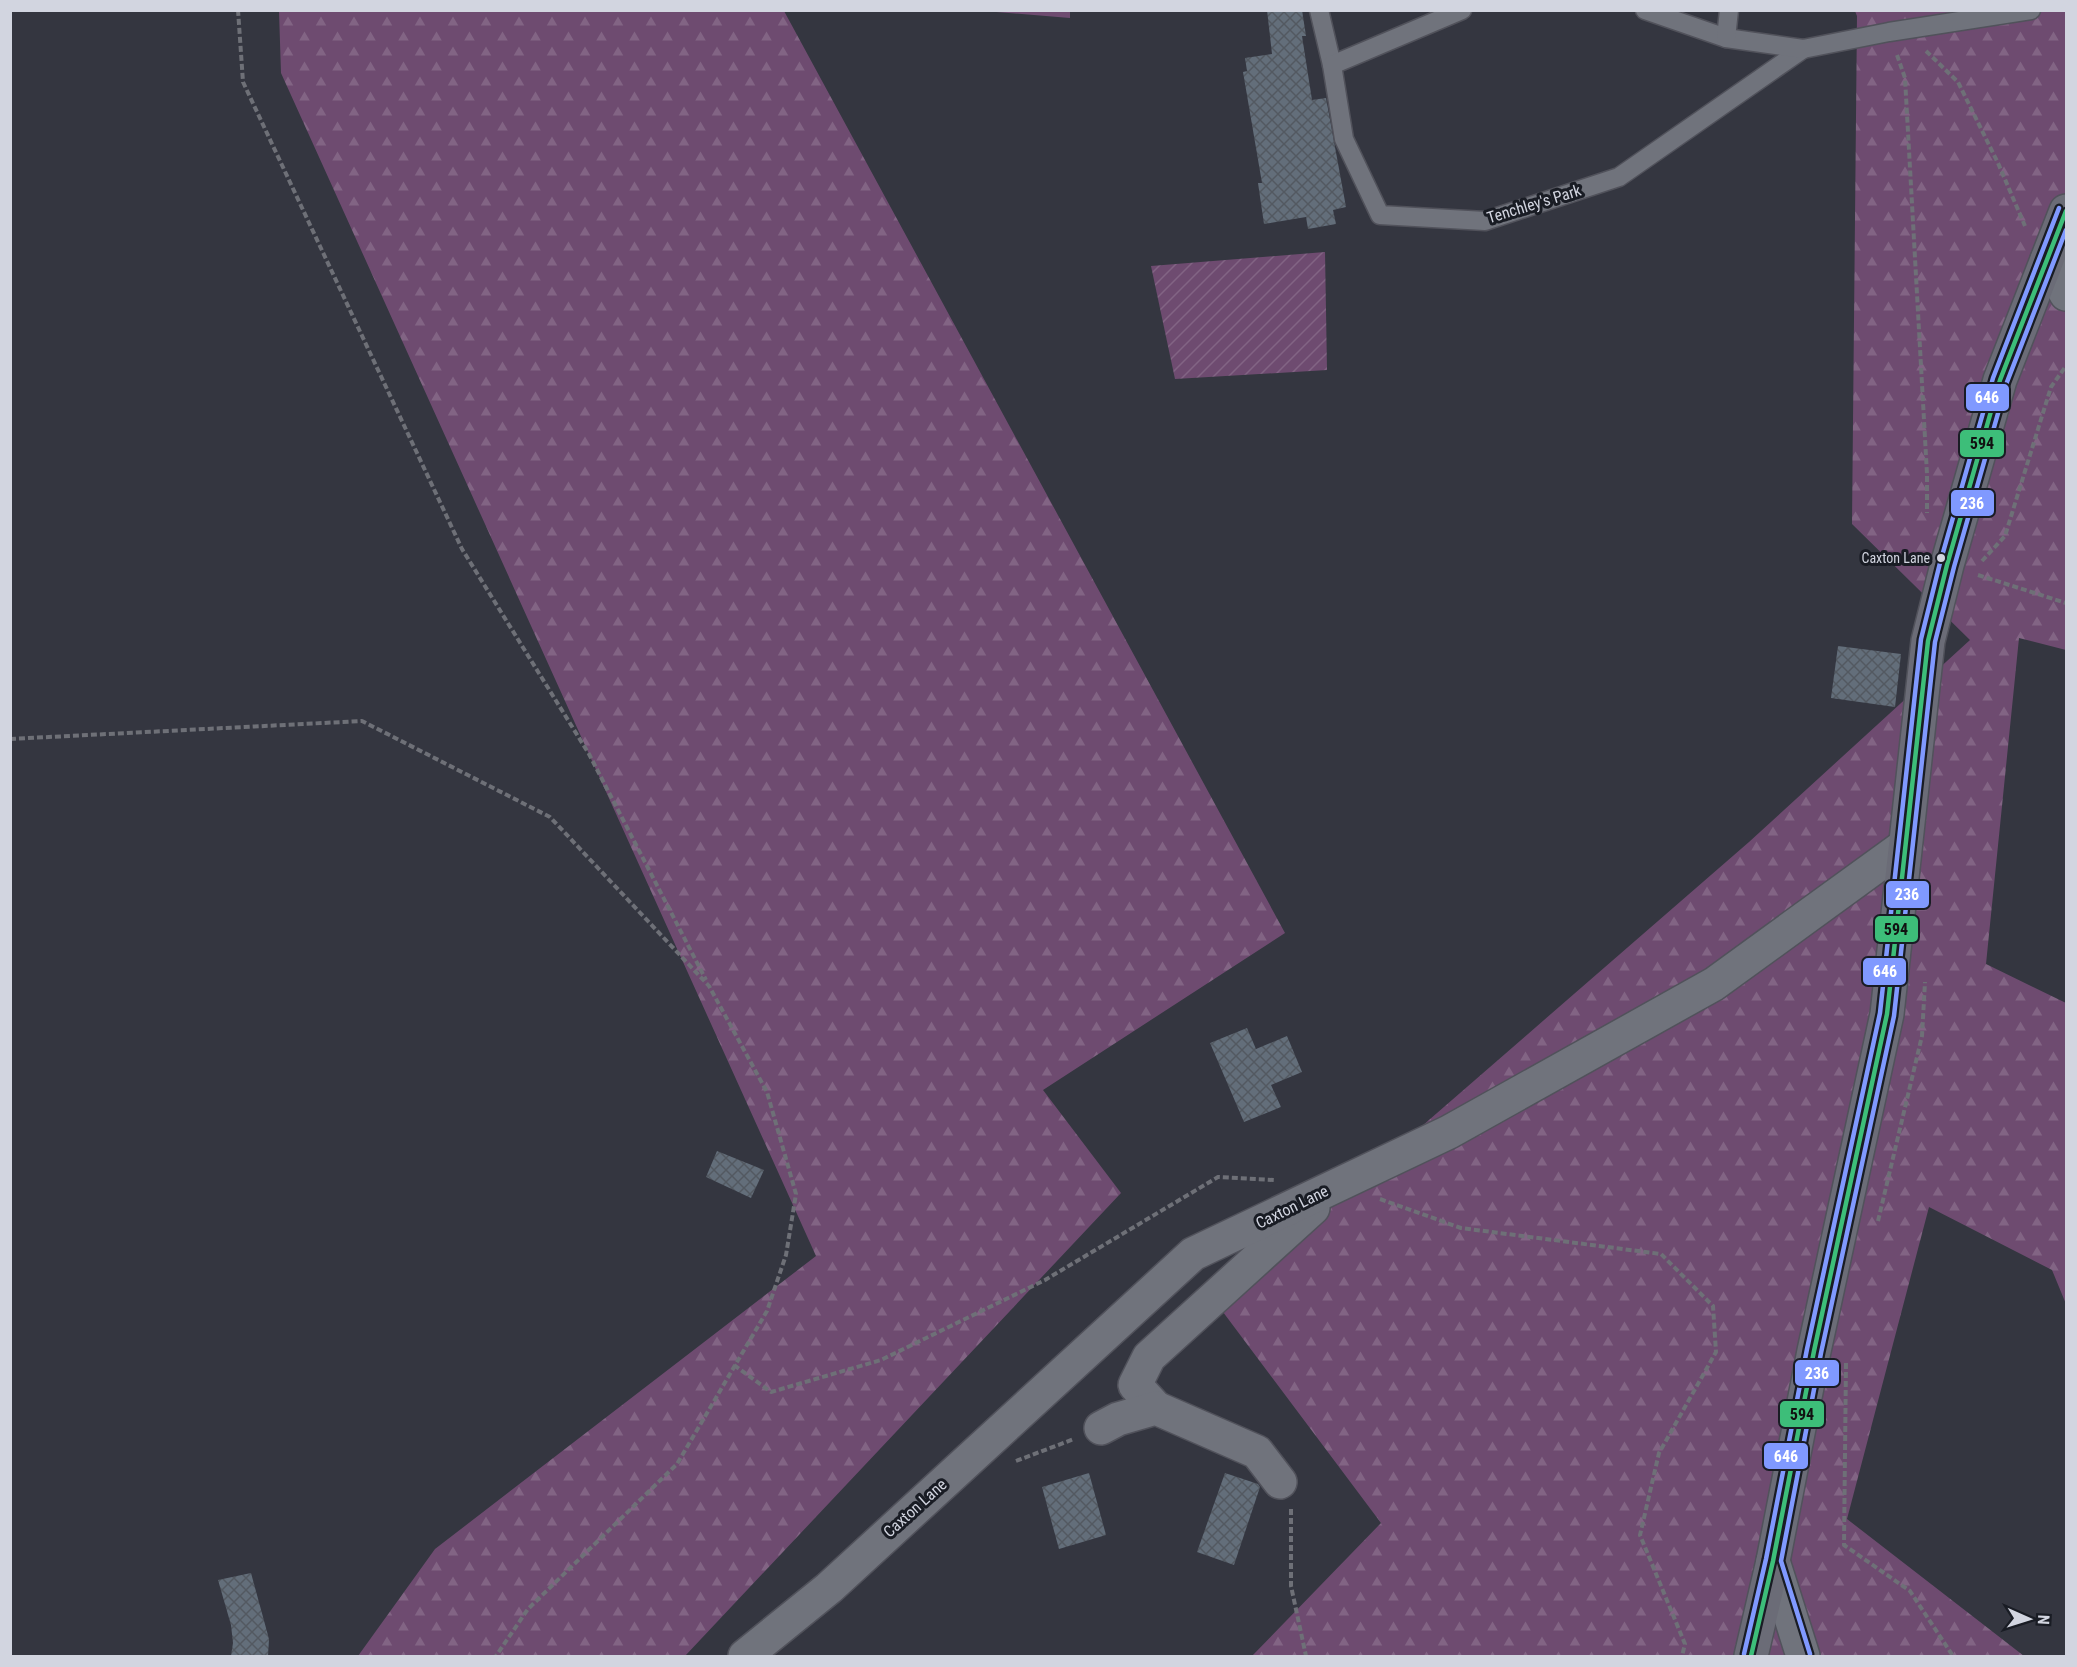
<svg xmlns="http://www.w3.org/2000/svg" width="2077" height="1667" viewBox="0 0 2077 1667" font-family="'Roboto Condensed',sans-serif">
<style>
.forest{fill:url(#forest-firs)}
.garden{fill:url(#garden-furrows)}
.building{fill:url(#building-cross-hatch)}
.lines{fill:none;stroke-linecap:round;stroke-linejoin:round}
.lane-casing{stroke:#51525b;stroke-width:21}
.street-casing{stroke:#51525b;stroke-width:36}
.secondary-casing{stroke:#51525b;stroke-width:36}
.path{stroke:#6e7077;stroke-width:4;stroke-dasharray:6 3;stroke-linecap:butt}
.lane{stroke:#70737c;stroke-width:18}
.street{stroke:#70737c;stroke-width:33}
.secondary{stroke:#6b6c77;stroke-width:33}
.bus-1-casing{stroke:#191c24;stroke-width:9}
.bus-2-casing{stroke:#191c24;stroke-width:9}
.bus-3-casing{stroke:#191c24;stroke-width:9}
.bus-1{stroke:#3dbe79;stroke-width:4.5}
.bus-2{stroke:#8099ff;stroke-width:4.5}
.bus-3{stroke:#8099ff;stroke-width:4.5}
.bus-dot{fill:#d2d5e0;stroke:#191c24;stroke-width:2}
.labels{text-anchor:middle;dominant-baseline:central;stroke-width:6;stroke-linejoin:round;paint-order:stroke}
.bus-label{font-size:14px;fill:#d2d5e0;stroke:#191c24;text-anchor:end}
.street-label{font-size:16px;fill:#d2d5e0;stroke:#191c24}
.line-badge{stroke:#191c24;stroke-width:2}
.badge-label{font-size:16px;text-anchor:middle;font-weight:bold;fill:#fff}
.pale-badge-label{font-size:16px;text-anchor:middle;font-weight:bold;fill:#111}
</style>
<defs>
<pattern id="forest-firs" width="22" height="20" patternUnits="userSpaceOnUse" patternTransform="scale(1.5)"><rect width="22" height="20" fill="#6e4b70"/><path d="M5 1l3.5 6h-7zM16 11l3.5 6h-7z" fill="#826484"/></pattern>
<pattern id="garden-furrows" width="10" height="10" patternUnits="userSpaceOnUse" patternTransform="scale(1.5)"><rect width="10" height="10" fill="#6e4b70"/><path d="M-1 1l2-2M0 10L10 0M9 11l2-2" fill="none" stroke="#826484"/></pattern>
<pattern id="building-cross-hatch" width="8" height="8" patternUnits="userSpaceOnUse" patternTransform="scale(1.5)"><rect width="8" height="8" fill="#636e7a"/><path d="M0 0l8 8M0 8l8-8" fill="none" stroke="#535961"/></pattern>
</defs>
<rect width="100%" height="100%" fill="#343640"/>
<!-- forest -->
<g class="forest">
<path d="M279,11H784L1285,933L1043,1090L1121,1193L685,1656H358L435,1549L816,1256L281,73Z"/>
<path d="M984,11H1070V18Z"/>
<path d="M1855,11H2066V650L2019,638L1986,964L2066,1003V1304L2052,1270L1929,1207L1847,1519L2024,1656H1252L1381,1523L1217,1304L1749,842L1970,640L1852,524L1857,16Z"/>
</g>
<!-- garden -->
<path class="garden" d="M1325,252L1327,370L1175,379L1151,266Z"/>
<!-- building -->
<g class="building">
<path d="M1267,10H1302L1306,36H1302L1312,100L1326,98L1346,207L1333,210L1336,224L1308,229L1306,217L1264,224L1258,183H1262L1243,72L1247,71L1245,58L1272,54Z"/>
<path d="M1838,646L1901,654L1895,707L1831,698Z"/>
<path d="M1247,1028L1256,1049L1287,1036L1302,1072L1271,1085L1281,1107L1244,1122L1210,1043Z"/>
<path d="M717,1151L764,1170L751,1198L706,1177Z"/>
<path d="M1089,1473L1106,1535L1059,1549L1042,1487Z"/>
<path d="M1225,1473L1258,1484L1260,1487L1234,1565L1197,1552Z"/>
<path d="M251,1573L269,1639L268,1656H231L233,1643L231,1625L218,1580Z"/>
</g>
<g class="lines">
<!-- lane casing -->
<g class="lane-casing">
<g id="lane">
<path d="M1319,10L1332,65"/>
<path d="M1462,10L1332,65L1344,139L1380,215L1485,221L1619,177L1803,49"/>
<path d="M1645,10L1726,38L1803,49L1889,32L2031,10"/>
<path d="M1726,38L1729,10"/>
</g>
</g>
<!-- street casing -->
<g class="street-casing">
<g id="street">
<path d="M2047,260L2066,294"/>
<path d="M1156,1408L1135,1385L1149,1357L1313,1208"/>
<path d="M1101,1428L1118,1419L1156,1408L1257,1452L1280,1482"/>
<path d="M1773,1561L1803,1656"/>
<path d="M745,1656L829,1588L1193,1254L1449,1132L1714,984L1904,846"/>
</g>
</g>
<!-- secondary casing -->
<g class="secondary-casing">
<path id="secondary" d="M1751,1656L1773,1561L1814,1351L1887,1014L1928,641L1947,565L2000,380L2066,211"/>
</g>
<!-- path -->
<g class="path">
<path d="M238,10L243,82L462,549L589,754L706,980"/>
<path d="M1926,51L1958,82L1998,163L2025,226"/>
<path d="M1897,55L1905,78L1927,474V513"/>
<path d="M1982,561L2005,536L2051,387L2066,366"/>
<path d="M1978,575L2066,603"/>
<path d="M10,739L362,721L550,817L709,986L767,1092L796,1194L786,1255L767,1311L677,1464L528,1609L496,1656"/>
<path d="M1380,1199L1461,1228L1661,1254L1713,1306L1716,1352L1659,1453L1640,1535L1685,1644L1682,1656"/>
<path d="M1878,1221L1922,1036L1925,982"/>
<path d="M1846,1363L1844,1545L1910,1591L1953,1656"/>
<path d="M734,1365L771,1392L881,1360L1045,1280L1218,1177L1274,1180"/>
<path d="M1016,1461L1074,1439"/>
<path d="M1291,1509V1586L1306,1656"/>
</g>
<!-- lane -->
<use href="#lane" class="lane"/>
<!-- street -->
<use href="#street" class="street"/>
<!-- secondary -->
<use href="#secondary" class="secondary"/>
<!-- bus-1 casing -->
<g class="bus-1-casing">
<path id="bus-1" d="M1751,1656L1773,1561L1814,1351L1887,1014L1928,641L1947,565L2000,380L2066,211"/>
</g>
<!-- bus-2 casing -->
<g class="bus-2-casing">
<path id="bus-2" d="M1810,1654L1781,1561L1821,1353L1894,1016L1935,642L1954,567L2007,382L2066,230"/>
</g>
<!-- bus-3 casing -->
<g class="bus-3-casing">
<path id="bus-3" d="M1744,1654L1766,1559L1807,1349L1880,1013L1921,639L1940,563L1993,378L2059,208"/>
</g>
<!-- bus-1 -->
<use href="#bus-1" class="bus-1"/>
<!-- bus-2 -->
<use href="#bus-2" class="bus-2"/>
<!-- bus-3 -->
<use href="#bus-3" class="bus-3"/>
</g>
<!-- markers -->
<circle class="bus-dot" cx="1941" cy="558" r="5"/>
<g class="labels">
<!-- bus labels -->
<g class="bus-label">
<text x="1930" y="558">Caxton Lane</text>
</g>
<!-- street labels -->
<g class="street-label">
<text transform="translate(1534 204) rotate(-17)">Tenchley's Park</text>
<text transform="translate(1292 1207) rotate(-26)">Caxton Lane</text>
<text transform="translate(915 1508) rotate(-42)">Caxton Lane</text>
</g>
</g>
<g class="line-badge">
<rect x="1965" y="383" width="45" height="29" rx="6" fill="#8099ff"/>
<rect x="1959" y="429" width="46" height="29" rx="6" fill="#3dbe79"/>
<rect x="1950" y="489" width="45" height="28" rx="6" fill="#8099ff"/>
<rect x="1885" y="880" width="45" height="29" rx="6" fill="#8099ff"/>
<rect x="1874" y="915" width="45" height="28" rx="6" fill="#3dbe79"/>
<rect x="1862" y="957" width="45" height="29" rx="6" fill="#8099ff"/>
<rect x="1794" y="1359" width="46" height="28" rx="6" fill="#8099ff"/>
<rect x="1779" y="1400" width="46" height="28" rx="6" fill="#3dbe79"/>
<rect x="1763" y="1442" width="46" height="28" rx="6" fill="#8099ff"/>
</g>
<g class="badge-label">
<text x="1987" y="403">646</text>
<text x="1972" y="509">236</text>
<text x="1907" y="900">236</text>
<text x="1885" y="977">646</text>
<text x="1817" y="1379">236</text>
<text x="1786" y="1462">646</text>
</g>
<g class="pale-badge-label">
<text x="1982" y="449">594</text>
<text x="1896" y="935">594</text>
<text x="1802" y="1420">594</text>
</g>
<!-- border -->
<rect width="2077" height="1667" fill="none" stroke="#d2d5e0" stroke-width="24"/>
<!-- north arrow -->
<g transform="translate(2029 1619) rotate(93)" stroke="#191c24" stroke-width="4.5" paint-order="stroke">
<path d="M0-4.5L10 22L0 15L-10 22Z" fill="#d2d5e0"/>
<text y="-9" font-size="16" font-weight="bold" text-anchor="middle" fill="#d2d5e0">N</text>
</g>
</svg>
